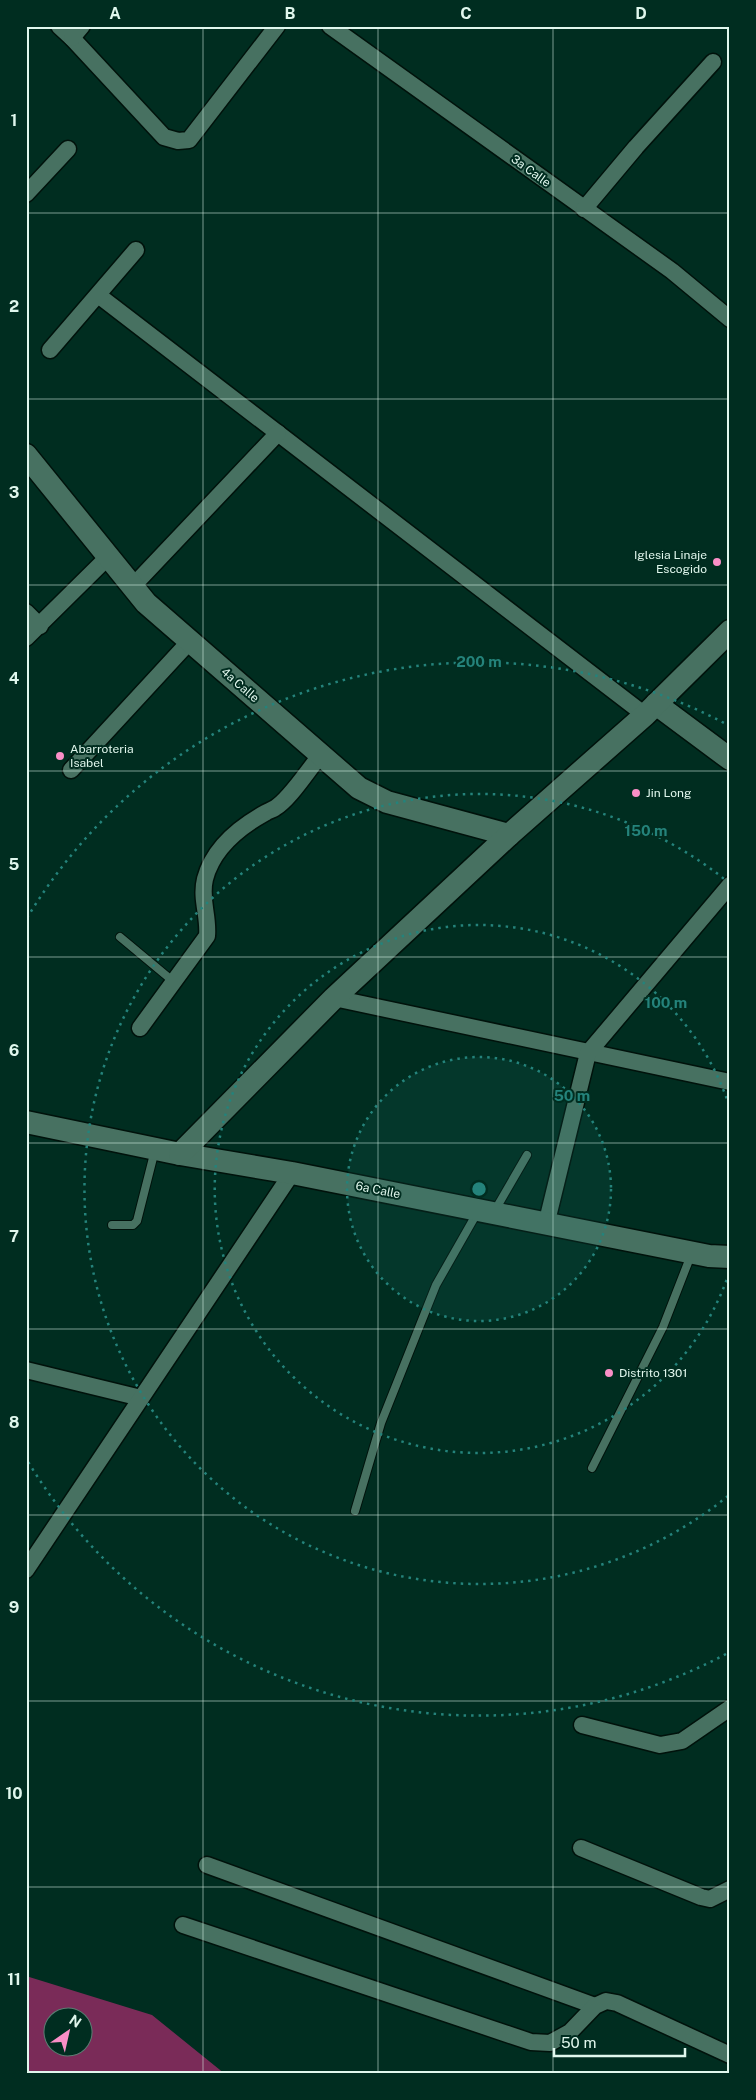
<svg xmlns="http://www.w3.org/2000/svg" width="756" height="2100" viewBox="0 0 756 2100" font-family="'Public Sans',sans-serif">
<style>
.forest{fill:#7a2b58;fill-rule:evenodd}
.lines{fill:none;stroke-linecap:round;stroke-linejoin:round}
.lane-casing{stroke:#00120b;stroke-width:10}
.street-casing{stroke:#00120b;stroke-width:19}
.secondary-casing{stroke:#00120b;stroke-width:25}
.lane{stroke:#477161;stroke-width:8}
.street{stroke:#477161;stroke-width:16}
.secondary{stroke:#477161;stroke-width:22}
.grid{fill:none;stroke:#e0f7ed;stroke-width:1;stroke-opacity:0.55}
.ring{fill:none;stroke:#24837b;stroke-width:2.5;stroke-dasharray:2.5 5}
.poi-dot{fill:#fa8fc7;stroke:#002d20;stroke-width:2}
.labels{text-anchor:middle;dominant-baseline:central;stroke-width:4;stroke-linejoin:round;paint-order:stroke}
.street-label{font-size:12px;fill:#e0f7ed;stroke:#002d20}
.poi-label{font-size:12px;fill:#e0f7ed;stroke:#002d20;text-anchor:start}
.centre{fill:#24837b;stroke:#002d20;stroke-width:2.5}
.ring-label{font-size:15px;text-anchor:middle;font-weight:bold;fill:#24837b;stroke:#002d20;stroke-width:4;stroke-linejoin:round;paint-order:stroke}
.neatline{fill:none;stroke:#e0f7ed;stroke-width:2}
.grid-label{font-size:16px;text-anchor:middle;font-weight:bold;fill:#e0f7ed}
</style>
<rect width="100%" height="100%" fill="#002d20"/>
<!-- forest -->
<path class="forest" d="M26,1976L152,2015L225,2074H26ZM52,2018H82V2048H52Z"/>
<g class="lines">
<!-- lane casing -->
<g class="lane-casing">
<g id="lane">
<path d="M120,937L174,982"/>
<path d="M494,1212L527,1155"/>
<path d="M112,1225H133L137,1221L155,1150"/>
<path d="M592,1468L663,1327L691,1255"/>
<path d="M355,1511L381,1423L436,1285L477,1213"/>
</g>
</g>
<!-- street casing -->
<g class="street-casing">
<g id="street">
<path d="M59,26L72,38L164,137L178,141L189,140L277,26"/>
<path d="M330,26L672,271L730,319"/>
<path d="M72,38L82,26"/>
<path d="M26,194L68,149"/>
<path d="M584,209L636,147L713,62"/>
<path d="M98,295L645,715"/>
<path d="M50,350L136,250"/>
<path d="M133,586L278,433"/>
<path d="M26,612L40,626"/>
<path d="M26,638L109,556"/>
<path d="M71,770L190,641"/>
<path d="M334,998L730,1082"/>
<path d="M140,1028L207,936C209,916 200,899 205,879C213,848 238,828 265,813C268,811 272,810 275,808C290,799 308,770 320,756"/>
<path d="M546,1225L588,1053L730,885"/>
<path d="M26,1370L141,1398"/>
<path d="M26,1570L292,1173"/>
<path d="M582,1725L660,1745L682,1741L730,1708"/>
<path d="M581,1848L701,1897L710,1899L730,1889"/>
<path d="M207,1865L595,2006"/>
<path d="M183,1925L531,2042L550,2043L570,2032L595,2006L606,2001L617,2003L730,2055"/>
</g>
</g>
<!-- secondary casing -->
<g class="secondary-casing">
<g id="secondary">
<path d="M26,455L146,603L359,788L387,802L509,835"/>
<path d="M656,704L730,759"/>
<path d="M26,1122L180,1154L292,1173L709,1256L730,1257"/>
<path d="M180,1154L334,998L509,835L645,715L730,631"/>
</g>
</g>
<!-- lane -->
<use href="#lane" class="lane"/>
<!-- street -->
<use href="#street" class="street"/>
<!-- secondary -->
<use href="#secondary" class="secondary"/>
</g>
<!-- grid -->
<path class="grid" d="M203,26V2074M378,26V2074M553,26V2074M26,213H730M26,399H730M26,585H730M26,771H730M26,957H730M26,1143H730M26,1329H730M26,1515H730M26,1701H730M26,1887H730"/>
<!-- distance rings -->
<circle cx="479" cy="1189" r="132" fill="#24837b" fill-opacity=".12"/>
<g class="ring">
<circle cx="479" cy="1189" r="132"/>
<path d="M729 1273A264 264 0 1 1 729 1105"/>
<path d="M728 1496A395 395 0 1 1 728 882"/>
<path d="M726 1654A527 527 0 0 1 27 1460M27 918A527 527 0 0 1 726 724"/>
</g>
<!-- markers -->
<g class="poi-dot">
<circle cx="717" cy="562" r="5"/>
<circle cx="60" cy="756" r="5"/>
<circle cx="636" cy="793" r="5"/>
<circle cx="609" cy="1373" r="5"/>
</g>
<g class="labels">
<!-- street labels -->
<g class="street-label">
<text transform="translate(531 171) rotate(36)">3a Calle</text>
<text transform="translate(240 685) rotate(41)">4a Calle</text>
<text transform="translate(378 1190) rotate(11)">6a Calle</text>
</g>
<!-- poi labels -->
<g class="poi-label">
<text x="707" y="555" text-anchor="end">Iglesia Linaje<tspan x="707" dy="14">Escogido</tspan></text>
<text x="70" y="749">Abarroteria<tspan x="70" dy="14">Isabel</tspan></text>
<text x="646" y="793">Jin Long</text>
<text x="619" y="1373">Distrito 1301</text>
</g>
</g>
<circle cx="479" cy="1189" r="8" class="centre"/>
<g class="ring-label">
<text x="479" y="667">200 m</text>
<text x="646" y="836">150 m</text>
<text x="666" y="1008">100 m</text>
<text x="572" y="1101">50 m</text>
</g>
<!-- border -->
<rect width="756" height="2100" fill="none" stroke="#002d20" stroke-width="55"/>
<!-- north arrow -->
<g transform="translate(68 2032) rotate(34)"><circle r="24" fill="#002d20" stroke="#5a7e72"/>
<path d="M0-4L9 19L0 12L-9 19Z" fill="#fa8fc7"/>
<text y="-8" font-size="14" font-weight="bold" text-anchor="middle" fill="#e0f7ed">N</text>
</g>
<!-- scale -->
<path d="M554 2048v8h131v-8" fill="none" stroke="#e0f7ed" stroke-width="2.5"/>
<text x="561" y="2048" font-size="15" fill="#e0f7ed" stroke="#002d20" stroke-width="4" paint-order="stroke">50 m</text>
<rect x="28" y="28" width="700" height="2044" class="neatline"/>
<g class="grid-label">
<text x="115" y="19">A</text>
<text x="290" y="19">B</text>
<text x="466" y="19">C</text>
<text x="641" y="19">D</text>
<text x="14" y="126">1</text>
<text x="14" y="312">2</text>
<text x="14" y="498">3</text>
<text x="14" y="684">4</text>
<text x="14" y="870">5</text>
<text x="14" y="1056">6</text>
<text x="14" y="1242">7</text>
<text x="14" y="1428">8</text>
<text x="14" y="1613">9</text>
<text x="14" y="1799">10</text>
<text x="14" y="1985">11</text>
</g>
</svg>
